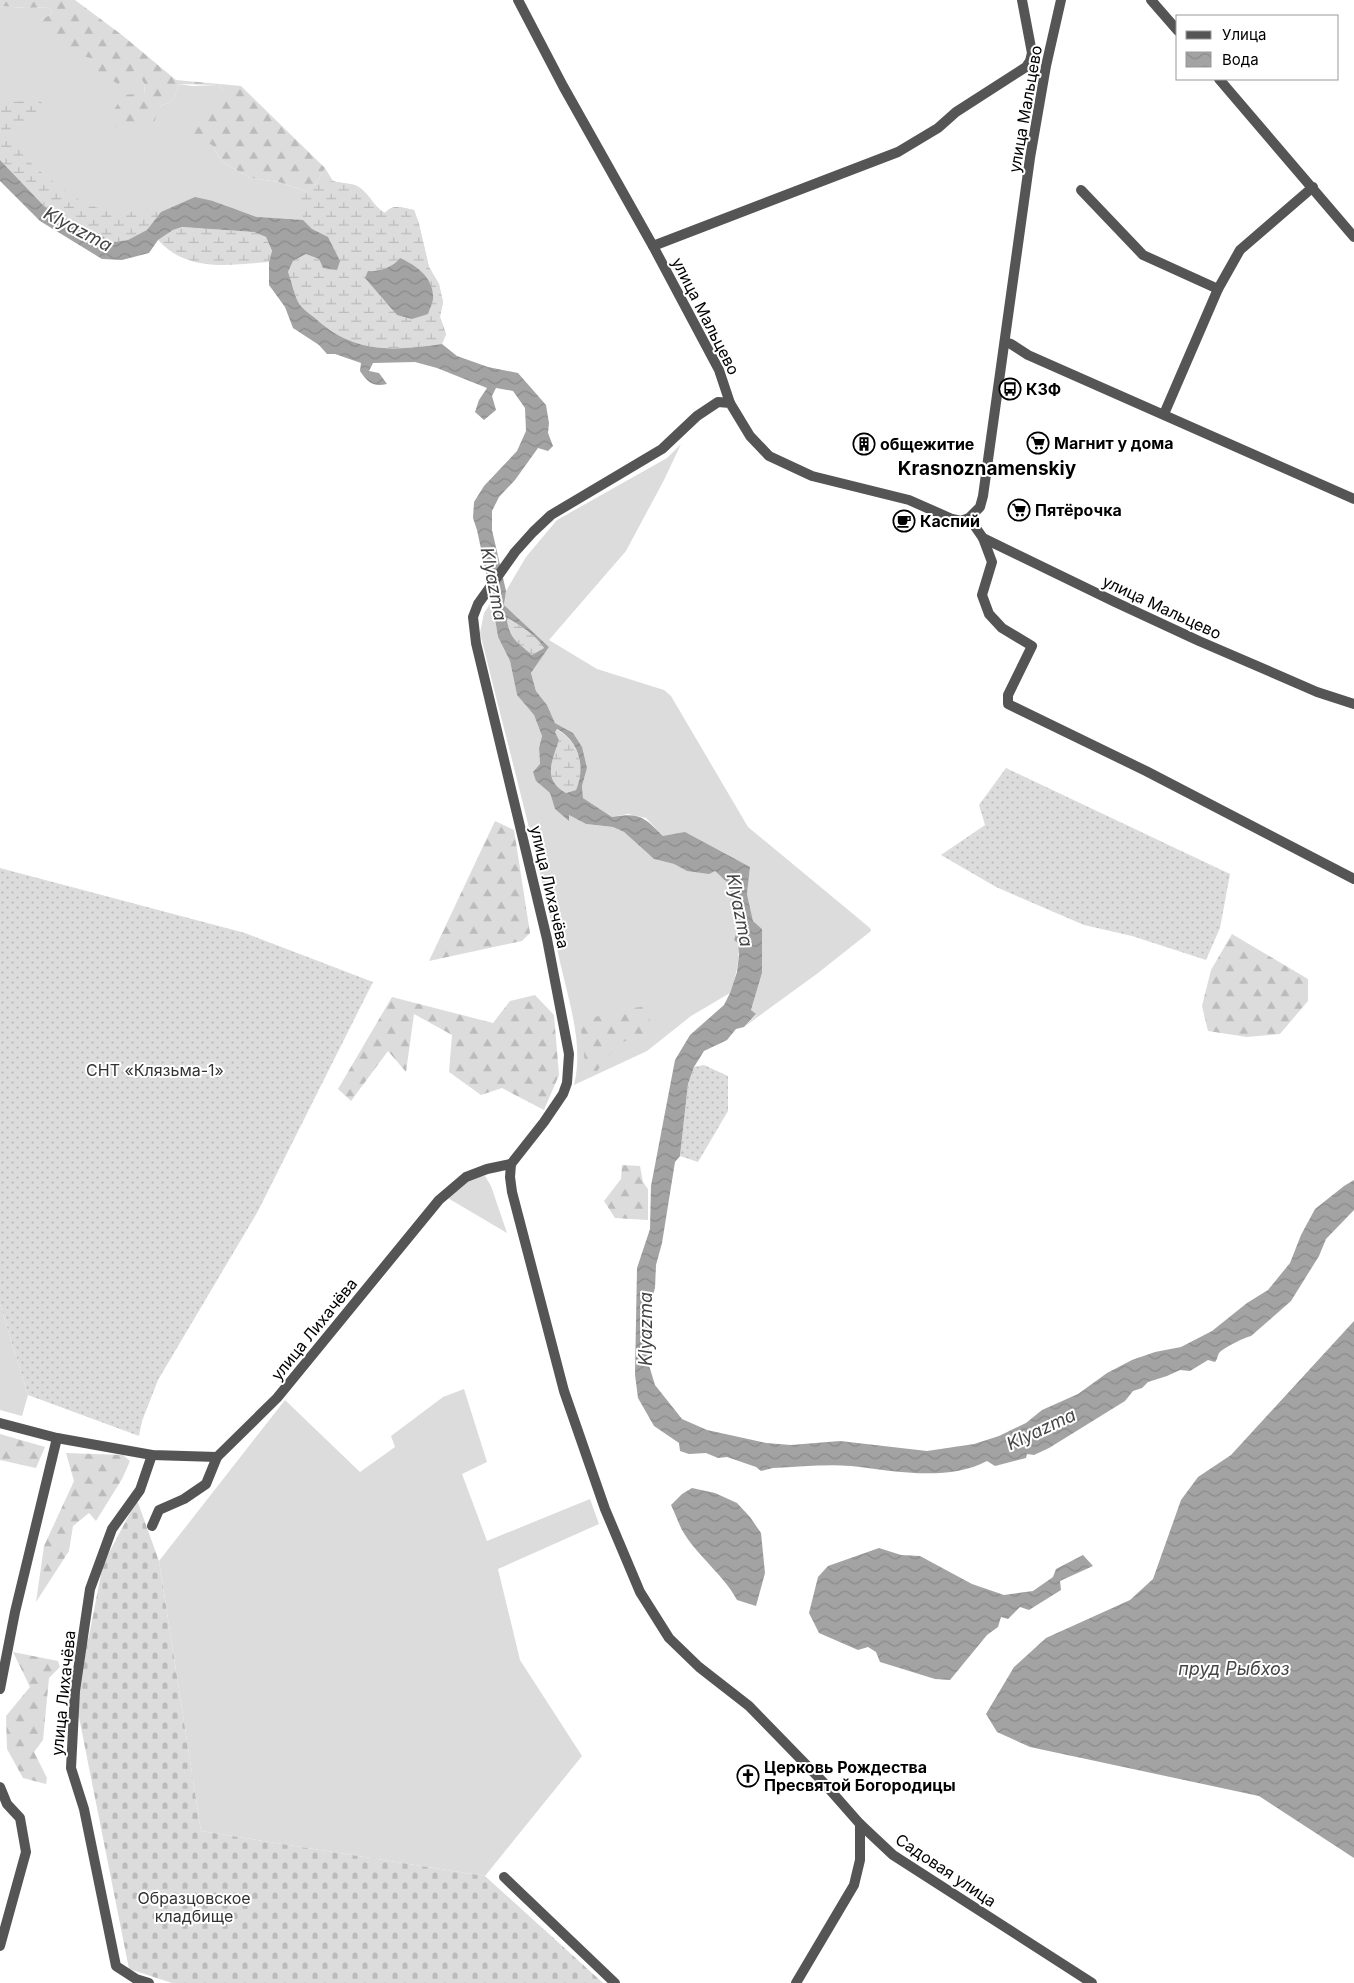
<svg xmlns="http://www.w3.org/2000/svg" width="1354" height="1983" viewBox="0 0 1354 1983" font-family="Inter,sans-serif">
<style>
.grass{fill:#dcdcdc}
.forest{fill:url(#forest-firs)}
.wetland{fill:url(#wetland-marsh);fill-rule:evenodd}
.cemetery{fill:url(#cemetery-stones)}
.garden{fill:url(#garden-dots)}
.water{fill:url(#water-waves);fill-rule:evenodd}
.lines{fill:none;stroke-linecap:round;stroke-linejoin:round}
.minor{stroke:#555;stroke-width:10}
.tertiary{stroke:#555;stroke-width:10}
.labels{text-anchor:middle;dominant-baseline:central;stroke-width:4;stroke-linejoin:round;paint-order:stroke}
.street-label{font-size:16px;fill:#000;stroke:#fff}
.poi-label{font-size:16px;font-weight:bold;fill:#000;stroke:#fff;text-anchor:start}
.park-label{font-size:16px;fill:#333;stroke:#fff}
.water-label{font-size:18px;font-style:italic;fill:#444;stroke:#fff}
.quarter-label{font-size:19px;font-weight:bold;fill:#000;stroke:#fff}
</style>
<defs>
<pattern id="forest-firs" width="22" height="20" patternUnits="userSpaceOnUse" patternTransform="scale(1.25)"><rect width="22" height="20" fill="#dcdcdc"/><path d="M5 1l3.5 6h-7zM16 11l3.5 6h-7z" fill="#bbb"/></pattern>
<pattern id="wetland-marsh" width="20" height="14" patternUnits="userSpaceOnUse" patternTransform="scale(1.25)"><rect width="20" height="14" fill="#dcdcdc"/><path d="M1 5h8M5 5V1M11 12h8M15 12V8" fill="none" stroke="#bbb"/></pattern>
<pattern id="cemetery-stones" width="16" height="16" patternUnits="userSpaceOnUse" patternTransform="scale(1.25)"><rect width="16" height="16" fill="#dcdcdc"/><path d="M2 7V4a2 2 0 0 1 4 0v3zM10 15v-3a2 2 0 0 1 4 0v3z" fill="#bbb"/></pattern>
<pattern id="garden-dots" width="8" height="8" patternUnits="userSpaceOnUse" patternTransform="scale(1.25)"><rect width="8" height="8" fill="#dcdcdc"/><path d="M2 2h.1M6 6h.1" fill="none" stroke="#bbb" stroke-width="1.8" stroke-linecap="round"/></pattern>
<pattern id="water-waves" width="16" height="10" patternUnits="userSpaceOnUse" patternTransform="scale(1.25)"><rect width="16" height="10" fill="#a3a3a3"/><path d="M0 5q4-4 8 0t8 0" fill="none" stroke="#8b8b8b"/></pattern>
</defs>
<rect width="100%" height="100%" fill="#fff"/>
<!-- grass -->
<g class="grass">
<path d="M0,6L26,8L50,7L52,14L40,20L53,35L80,54L135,69L144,83L145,94L159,107L174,100L179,84L192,86L218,85L223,90L212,145L222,162L251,178L279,182L305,191L316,184L325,168L333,181C340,183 350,183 357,186C369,192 373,207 385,213C394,203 402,208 414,210L419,224L429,267L439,284L443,302L440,317L446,334L442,344L257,217L213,201L128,240L10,169L0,160Z"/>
<path d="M681,444L664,480L626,551L549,640L597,669L664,690L671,696L748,827L870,928L871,931L818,973L744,1027L756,1015L751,1010L762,973V929L753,921L747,894L750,867L663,836L646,818L628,814L612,817L583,798L582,786L587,768L573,733L555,723L547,705L536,691L531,673L549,647L504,605L506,591L526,557L557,520L667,458Z"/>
<path d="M492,601L498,637L510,661L517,695L534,715L542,736L539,748L540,764L536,781L550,793L555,809L569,820V815L586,824L613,827L624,832L654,859L674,864L687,871H715L729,884L739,925L734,940L738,943C740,961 736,976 730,993L691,1016L647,1051L574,1085C584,1045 569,1002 560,962C537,852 507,743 480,633L484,613Z"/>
<path d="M485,1176L491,1186L507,1233L446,1197L471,1178Z"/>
<path d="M0,1304L28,1395L22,1416L0,1410Z"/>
<path d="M464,1389L487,1462L462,1474L487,1541L590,1499L599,1524L498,1569L520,1660L582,1756L485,1876L201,1831L159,1561L285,1400L360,1472L395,1447L391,1436L443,1397Z"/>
</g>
<!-- forest -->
<g class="forest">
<path d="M0,0H75L122,35L176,80L241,86L325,168L316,184L305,191L279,182L251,178L222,162L212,145L191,135L223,90L218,85L179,84L174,100L159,107L154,123L118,129L109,117L124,95L145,93L144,83L135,70L118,84L97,71L96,59L58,51L53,35L35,29L40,20L52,14L50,7L26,8L0,6Z"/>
<path d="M495,821L514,830L530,933L522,941L429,961Z"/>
<path d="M1232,934L1308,979V1001L1280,1034L1247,1037L1208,1031L1202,1006L1211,970Z"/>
<path d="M535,995L554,1015L559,1075L544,1110L502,1088L481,1095L449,1072L452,1035L414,1014L406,1072L388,1051L351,1101L338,1089L392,997L493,1023L510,1001Z"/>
<path d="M653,1005L646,1034L617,1044L597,1071L586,1070L580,1022L614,1011Z"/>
<path d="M622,1165L640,1166L643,1182L648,1189V1220L615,1218L604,1201L621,1179Z"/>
<path d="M0,1434L45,1447L36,1468L0,1460Z"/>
<path d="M66,1453L123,1455L130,1461L122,1479L96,1521L89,1513L73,1526L69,1551L36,1602L44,1546L74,1481Z"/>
<path d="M13,1652L58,1661L60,1667L49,1678L43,1740L34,1752L47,1778L46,1784L23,1778L7,1749L6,1716L30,1687Z"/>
</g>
<!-- wetland -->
<g class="wetland">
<path d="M0,95L11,102L38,100L44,104V113L10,129C11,134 12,140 15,144C25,163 72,198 92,206C109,213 142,212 161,212L147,230L128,240L114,242L56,214L44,206L0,160Z"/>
<path d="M333,181C340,183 350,183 357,186C369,192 373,207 385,213C393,203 402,208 414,210L419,224L429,267L439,284L443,302L440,317L446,334L442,344C392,351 354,354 315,318C310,314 304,310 300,305C294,296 292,282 288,272L293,261L306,254L319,259L323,268L338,269C336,259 337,244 328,237C323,232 315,232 310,228C301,219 296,199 307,190C315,184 324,183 333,181ZM396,264L397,315L365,278L368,271L375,272Z"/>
<path d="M182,227L254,232L266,237L272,252L269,262C230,265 188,273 158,240L173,230Z"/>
<path d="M508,618C522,627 535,634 544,648L532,655C518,642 510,640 507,620Z"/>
<path d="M556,729C579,741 586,767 576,790L566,793C542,779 552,762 559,740L555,732Z"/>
</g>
<!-- cemetery -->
<path class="cemetery" d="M137,1500L159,1561L201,1831L485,1876L603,1983H172L129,1969L72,1682L89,1636L103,1564Z"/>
<!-- garden -->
<g class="garden">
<path d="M1006,768L1230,874L1220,928L1206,960L1132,936L1084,925L996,887L941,855L985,825L979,805Z"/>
<path d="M0,868L245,933L373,982L258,1211L158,1380L142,1421L139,1436L28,1395L0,1304Z"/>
<path d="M704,1065L728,1076V1111L698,1162L680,1156L688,1084L694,1067Z"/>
</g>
<!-- water -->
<g class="water">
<path d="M0,160L44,206L56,214L114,242L128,240L147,230L161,212L195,197L213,201L257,217L303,220L312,229L328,237L340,261L337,270L323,268L319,259L306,254L293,261L288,272C292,282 294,296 300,305C304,310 310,314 315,318C354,354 392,351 442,344L457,356L488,367L518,373L546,405L549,423L548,433L553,446L548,451L538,448L515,480L499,497L492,511V530L506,591L504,605L549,647L531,673L536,691L547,705L555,723L573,733L582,747L587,768L582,786L583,798L612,817C640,812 644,817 663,836L685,832L750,867L747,894L753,921L762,929V973L751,1010L756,1014L744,1027L736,1029L727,1040L704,1051L694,1067L688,1084L680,1156L675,1162L662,1243L656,1265L655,1288L649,1308L650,1337L648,1362L655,1385L682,1419L707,1430L766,1443L791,1445L840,1441L927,1451L974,1444L999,1436L1026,1423L1042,1410L1078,1394L1107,1373L1132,1360L1155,1352L1181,1347L1212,1331L1247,1303L1268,1290L1290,1263L1301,1235L1315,1209L1344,1186L1354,1180V1210L1326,1239L1319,1256L1291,1301L1251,1336C1243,1338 1228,1346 1221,1351C1217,1354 1218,1359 1215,1362L1208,1360L1190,1371L1180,1370L1167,1376L1148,1382L1142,1388L1133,1391L1125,1401L1049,1448L1034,1455L1027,1454L1026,1458L995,1466L987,1461C947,1482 894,1471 851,1466C826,1464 799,1467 773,1468L761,1471L756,1467L727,1457L718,1458L706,1453L689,1454L680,1451L679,1443L654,1426L638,1398L635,1375L637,1268L650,1229L651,1186L675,1060L690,1035L724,1005L730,993L737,972L739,955L738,943L734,940L739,925L729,884L715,871L709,874L687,871L674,864L654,859L624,832L613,827L586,824L569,815V821L555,809L550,793L536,781L533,772L540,764L539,748L542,736L534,715L517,695L510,661L498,637L492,601L477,530L473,518L474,502L484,486L517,451L526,431L525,408L513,391L496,388L492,396L496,410L484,420L475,412L479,400L487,388L437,368L415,362L373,363L369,371L379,373L387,384C373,387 368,383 360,371L361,363L335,354H327L319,345L293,328L285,307L269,285V262L272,251L266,237L254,232L182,227L173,230L158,240L149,253L122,260L102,259L40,221L0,181ZM508,618C522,627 535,634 544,648L532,655C518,642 510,640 507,620ZM557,729C579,741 586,767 576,790L566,793C542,779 552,762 559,740L555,732Z"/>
<path d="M400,258C415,265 432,276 433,295C434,301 430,308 428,314L412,319L397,315L365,278L368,271C378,272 394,267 400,258Z"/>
<path d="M1354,1321V1858L1259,1796L1030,1747L997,1732L986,1714L1014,1667L1046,1638L1130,1600L1153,1579L1181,1500L1198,1477L1231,1455Z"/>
<path d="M692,1488L715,1493L737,1503L750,1517L761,1533L765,1573L756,1606L737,1600C723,1574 697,1556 682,1530C678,1522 675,1513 671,1505L682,1494Z"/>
<path d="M879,1548L901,1555L920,1556L972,1584L1004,1595L1033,1591L1053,1577L1056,1569L1083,1555L1093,1566L1060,1581L1061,1590L1029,1610L1020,1607L1008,1619L1001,1617L998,1627L987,1635L950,1680L935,1679L880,1662L876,1652L868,1647L858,1650L819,1633L809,1613L818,1577L828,1566Z"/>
</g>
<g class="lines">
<!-- minor -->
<g class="minor">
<path d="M518,0L563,86L653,246L719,370L730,403"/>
<path d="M1151,0L1178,31"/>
<path d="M1219,79L1354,237"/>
<path d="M1081,190L1143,255L1218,289"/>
<path d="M653,246L898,152L938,128L956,112L1026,67L1030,61L1032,53L1022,0"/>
<path d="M1005,342L1011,344L1028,355L1354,499"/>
<path d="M1164,414L1218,289L1240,250L1313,187"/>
<path d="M969,518L983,538L1115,602L1199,641L1271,672L1317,692L1354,704"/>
<path d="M983,538L992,562L982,595L989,614L1002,628L1032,646L1008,695V704L1146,771L1354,879"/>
<path d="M0,1423L57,1438L152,1455L217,1457"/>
<path d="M152,1526L159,1510L184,1499L206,1484L217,1457L277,1398L439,1200L466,1177L487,1169L511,1164"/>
<path d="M0,1689L15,1612L57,1438"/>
<path d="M0,1787L7,1804L20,1818L26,1852L0,1946"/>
<path d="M504,1877L615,1983"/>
<path d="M149,1983L136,1979L116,1966L84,1809L71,1768L75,1691L90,1589L112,1529L140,1490L152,1455"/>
<path d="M796,1983L854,1885L860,1860V1824"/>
</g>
<!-- tertiary -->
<path class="tertiary" d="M1061,0L1046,66L1030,158L983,496L980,507L969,518L961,521L952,519L909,500L812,476L769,456L750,436L730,403L718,402L697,416L662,449L551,515L533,532L515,552L478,604L473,617L476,643L547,939L569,1054L567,1083L563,1094L544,1122L511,1164L510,1177L512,1192L564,1391L605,1509L640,1592L669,1638L699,1667L749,1706L823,1782L860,1824L893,1855L1092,1983"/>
</g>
<!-- icons -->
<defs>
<g id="bus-ring" transform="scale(1.125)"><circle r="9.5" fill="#fff" stroke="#000" stroke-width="1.5"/><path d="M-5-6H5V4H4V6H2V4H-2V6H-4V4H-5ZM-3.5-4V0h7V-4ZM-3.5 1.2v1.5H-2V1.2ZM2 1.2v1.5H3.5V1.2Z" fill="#000"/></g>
<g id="supermarket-ring" transform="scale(1.125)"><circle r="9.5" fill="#fff" stroke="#000" stroke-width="1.5"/><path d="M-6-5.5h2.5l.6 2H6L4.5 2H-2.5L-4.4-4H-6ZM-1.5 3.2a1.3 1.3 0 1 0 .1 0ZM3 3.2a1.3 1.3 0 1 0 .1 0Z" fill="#000"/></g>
<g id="building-ring" transform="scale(1.125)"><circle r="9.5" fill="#fff" stroke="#000" stroke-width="1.5"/><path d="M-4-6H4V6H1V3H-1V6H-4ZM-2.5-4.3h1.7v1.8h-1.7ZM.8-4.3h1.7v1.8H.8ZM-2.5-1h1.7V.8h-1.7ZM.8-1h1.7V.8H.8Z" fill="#000"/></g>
<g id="cafe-ring" transform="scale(1.125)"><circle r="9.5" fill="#fff" stroke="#000" stroke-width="1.5"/><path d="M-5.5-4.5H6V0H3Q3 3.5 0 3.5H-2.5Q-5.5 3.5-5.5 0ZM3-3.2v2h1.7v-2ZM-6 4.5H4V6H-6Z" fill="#000"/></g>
<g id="church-ring" transform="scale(1.125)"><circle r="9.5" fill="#fff" stroke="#000" stroke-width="1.5"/><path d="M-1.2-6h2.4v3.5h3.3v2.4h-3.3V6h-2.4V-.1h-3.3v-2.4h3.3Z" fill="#000"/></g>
</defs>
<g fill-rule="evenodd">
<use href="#bus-ring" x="1010" y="389"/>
<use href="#supermarket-ring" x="1038" y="443"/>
<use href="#building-ring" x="864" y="444"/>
<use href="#supermarket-ring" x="1019" y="510"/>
<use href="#cafe-ring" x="904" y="521"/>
<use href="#church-ring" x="748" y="1776"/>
</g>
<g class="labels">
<!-- street labels -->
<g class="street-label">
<text transform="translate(1025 109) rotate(-80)">улица Мальцево</text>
<text transform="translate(706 316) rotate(63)">улица Мальцево</text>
<text transform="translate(1162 607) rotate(25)">улица Мальцево</text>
<text transform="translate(550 887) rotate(77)">улица Лихачёва</text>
<text transform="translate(314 1329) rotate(-51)">улица Лихачёва</text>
<text transform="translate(63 1693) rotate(-84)">улица Лихачёва</text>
<text transform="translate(946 1870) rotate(34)">Садовая улица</text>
</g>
<!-- poi labels -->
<g class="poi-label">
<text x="1026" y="389">КЗФ</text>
<text x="1054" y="443">Магнит у дома</text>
<text x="880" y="444">общежитие</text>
<text x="1035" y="510">Пятёрочка</text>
<text x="920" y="521">Каспий</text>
<text x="764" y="1767">Церковь Рождества<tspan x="764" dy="18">Пресвятой Богородицы</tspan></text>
</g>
<!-- park labels -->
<g class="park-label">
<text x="155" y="1070">СНТ «Клязьма-1»</text>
<text x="194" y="1898">Образцовское<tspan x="194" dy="18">кладбище</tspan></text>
</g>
<!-- water labels -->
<g class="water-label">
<text transform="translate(78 229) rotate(28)">Klyazma</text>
<text transform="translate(494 584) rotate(79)">Klyazma</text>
<text transform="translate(740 910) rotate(79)">Klyazma</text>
<text transform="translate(645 1329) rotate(-90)">Klyazma</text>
<text transform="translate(1041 1429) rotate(-25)">Klyazma</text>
<text x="1234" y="1668">пруд Рыбхоз</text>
</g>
<!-- quarter labels -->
<g class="quarter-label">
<text x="987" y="468">Krasnoznamenskiy</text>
</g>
</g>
<!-- legend -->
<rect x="1176" y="15" width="162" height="65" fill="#ffffff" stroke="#999999"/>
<rect x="1186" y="31" width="25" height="8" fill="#555555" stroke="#999999"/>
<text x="1222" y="40" font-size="15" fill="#000000">Улица</text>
<rect x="1186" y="52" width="25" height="15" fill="url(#water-waves)" stroke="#999999"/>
<text x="1222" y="65" font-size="15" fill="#000000">Вода</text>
</svg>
